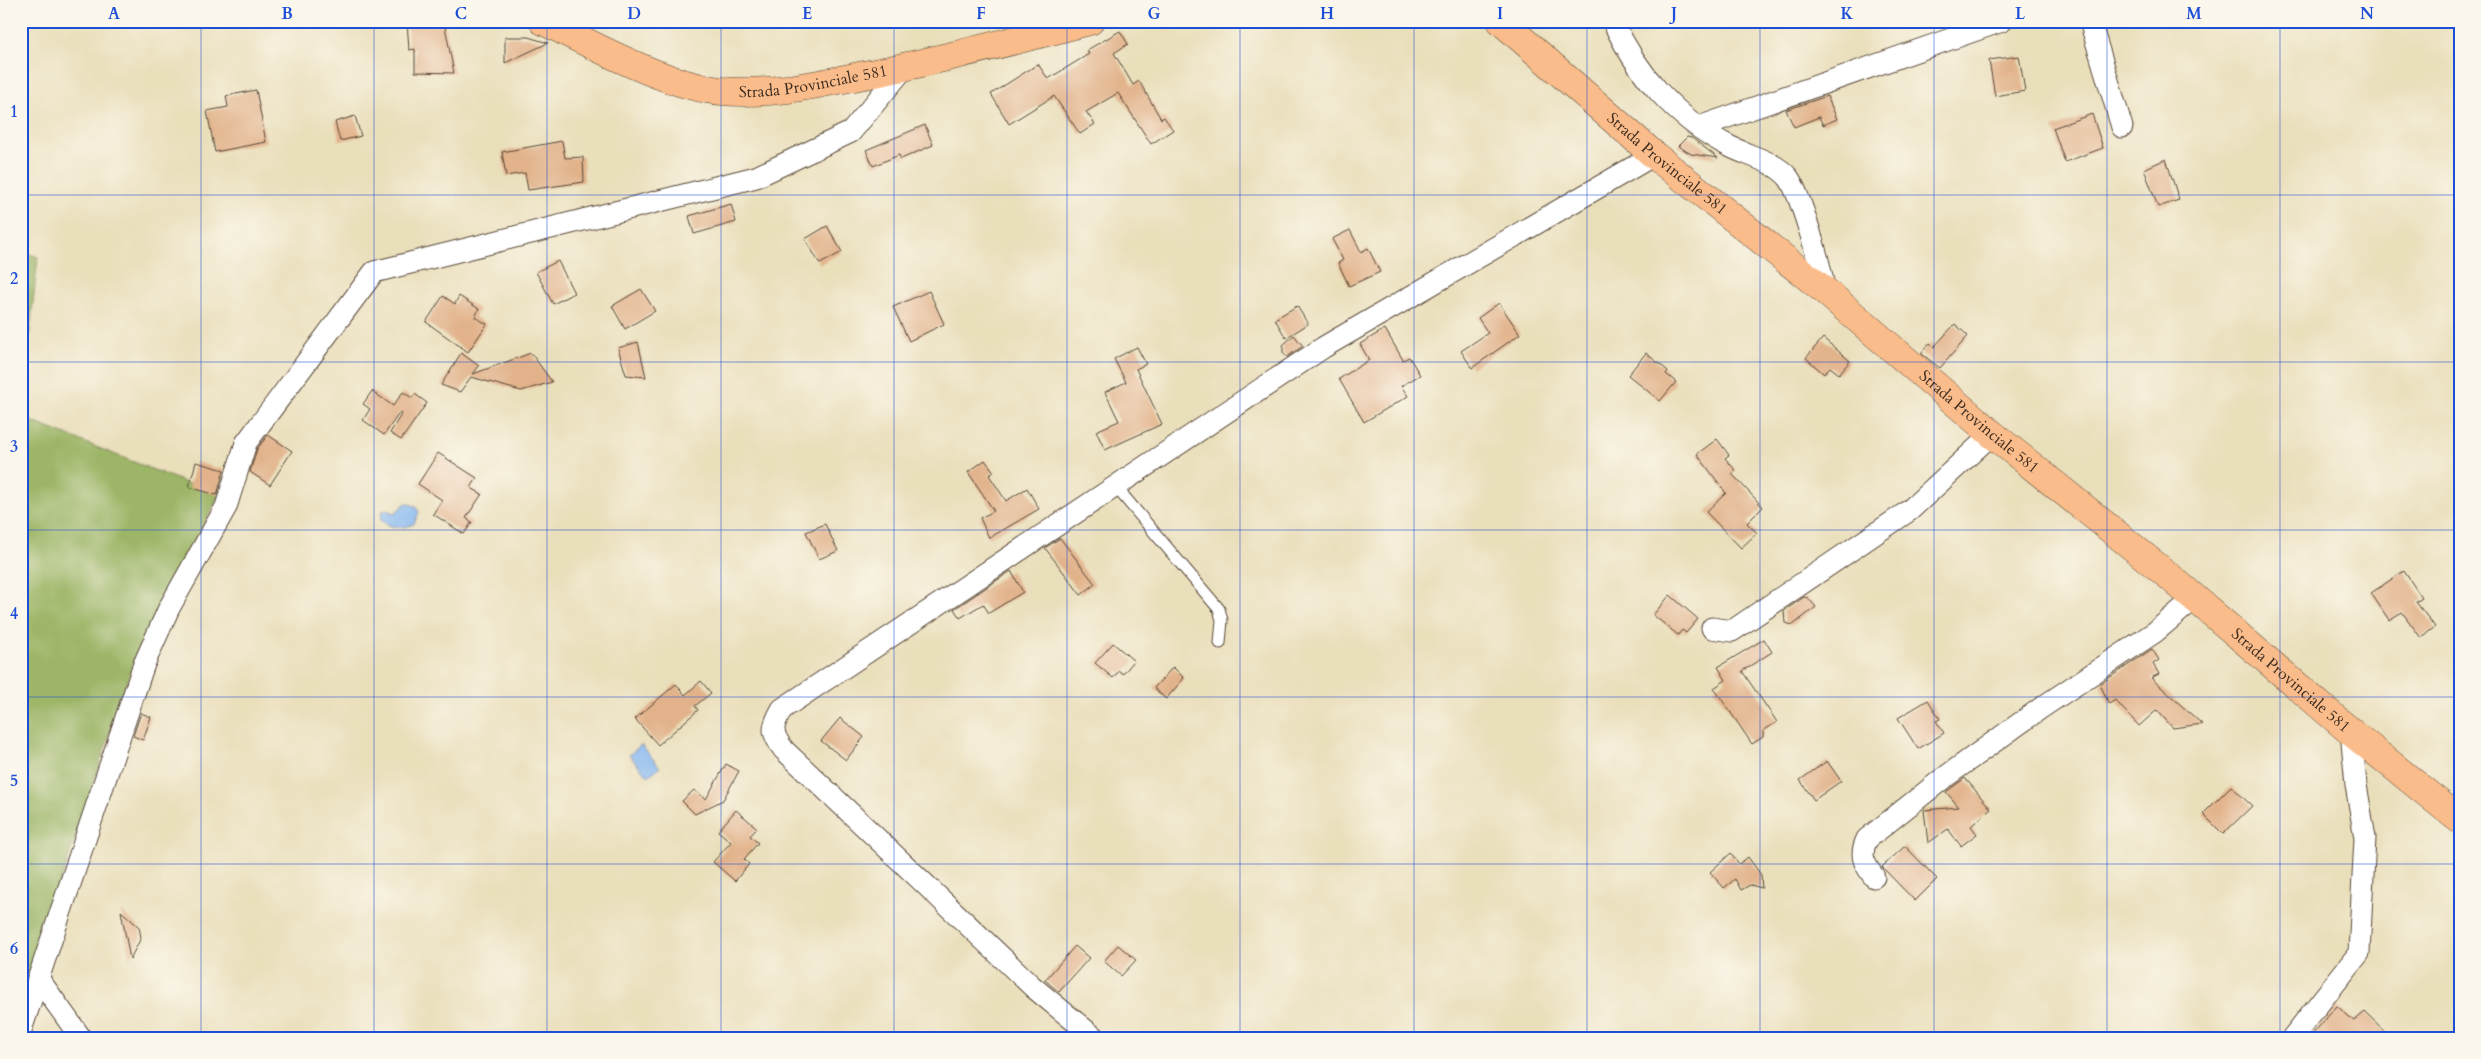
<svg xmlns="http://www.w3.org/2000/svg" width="2481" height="1059" viewBox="0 0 2481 1059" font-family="Cardo,serif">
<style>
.forest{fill:#9cb566;stroke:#6c7042}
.water{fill:#84b6f0;stroke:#607087}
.building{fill:#e2b38b}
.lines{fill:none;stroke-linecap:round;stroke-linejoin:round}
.service-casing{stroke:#554536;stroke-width:13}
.minor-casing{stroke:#554536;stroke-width:23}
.primary-casing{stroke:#554536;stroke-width:29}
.service{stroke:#fff;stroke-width:11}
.minor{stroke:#fff;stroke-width:21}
.primary{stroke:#f9bc8a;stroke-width:28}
.grid{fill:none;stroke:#1d4ed8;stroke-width:1;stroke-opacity:0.55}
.labels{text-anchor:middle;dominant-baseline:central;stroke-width:5;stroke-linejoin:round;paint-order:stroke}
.street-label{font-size:16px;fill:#3b2a1e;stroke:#fbf7ec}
.neatline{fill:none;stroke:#1d4ed8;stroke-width:2}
.grid-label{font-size:16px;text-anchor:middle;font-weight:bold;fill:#1d4ed8}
</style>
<rect width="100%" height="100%" fill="#fbf7ec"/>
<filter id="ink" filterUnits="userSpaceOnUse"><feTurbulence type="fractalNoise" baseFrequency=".02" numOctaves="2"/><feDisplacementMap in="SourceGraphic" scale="10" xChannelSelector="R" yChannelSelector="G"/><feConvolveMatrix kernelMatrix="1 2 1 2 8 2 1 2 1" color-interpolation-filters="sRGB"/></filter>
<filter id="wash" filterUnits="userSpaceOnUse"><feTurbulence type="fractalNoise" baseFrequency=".0096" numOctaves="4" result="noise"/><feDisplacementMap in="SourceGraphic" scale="20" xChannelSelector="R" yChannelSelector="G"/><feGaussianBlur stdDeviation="1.12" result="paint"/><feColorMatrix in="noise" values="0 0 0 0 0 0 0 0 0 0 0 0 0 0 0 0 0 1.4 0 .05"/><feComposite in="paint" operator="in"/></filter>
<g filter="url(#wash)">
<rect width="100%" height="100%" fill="#eadfbb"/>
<!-- forest -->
<g class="forest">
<path d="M21,251L38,257L21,412Z"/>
<path d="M21,417L219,496L138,648L21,1001Z"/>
</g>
<!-- water -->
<g class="water">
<path d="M406,503L415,506L419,512L414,524C403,529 390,528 381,520L382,511L386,510L395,513Z"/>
<path d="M641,745L660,767L648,776L629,755Z"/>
</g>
<g id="blocks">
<!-- building -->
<g class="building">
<path d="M407,21H444L454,73L415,72V49L409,50Z"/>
<path d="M1120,31L1128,44L1114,53L1133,85L1139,81L1161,119L1164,117L1173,130L1151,144L1118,93L1086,112L1095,124L1080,134L1054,96L1009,124L991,94L1038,64L1048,79L1089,54L1087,50Z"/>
<path d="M505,37H528L548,43L505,63Z"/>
<path d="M2019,56L2025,91L1995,96L1989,60Z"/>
<path d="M256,90L266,142L215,152L207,111L228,107L226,96Z"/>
<path d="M1827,96L1837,119L1823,125L1819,117L1794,127L1786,110Z"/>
<path d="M2092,114L2103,148L2065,162L2053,128Z"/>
<path d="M355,116L361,136L340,141L335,122Z"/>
<path d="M925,125L933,145L901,159L899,155L873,166L866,150Z"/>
<path d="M1687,137L1692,138L1718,158L1691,154L1678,146Z"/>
<path d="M562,141L565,158L583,157L584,182L528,190L525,173L506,176L502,152Z"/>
<path d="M2166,159L2179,200L2158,207L2144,169Z"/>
<path d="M731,204L736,222L694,234L689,216Z"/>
<path d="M827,226L842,252L820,264L805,239Z"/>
<path d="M1350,230L1361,252L1368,248L1380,272L1349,286L1338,263L1343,260L1332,239Z"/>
<path d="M558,261L574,293L553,304L536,272Z"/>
<path d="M641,289L655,311L625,329L612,306Z"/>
<path d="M929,291L944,324L909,341L893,307Z"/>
<path d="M443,296L455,304L459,296L479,309L475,317L487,324L468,352L426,322Z"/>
<path d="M1499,303L1520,334L1472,368L1461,351L1488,333L1478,318Z"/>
<path d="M1297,306L1308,324L1286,338L1275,319Z"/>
<path d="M1955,324L1968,336L1940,368L1921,353L1930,343L1934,347Z"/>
<path d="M1385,329L1403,360L1409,357L1420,375L1401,386L1408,396L1364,422L1339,379L1369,360L1360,344Z"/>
<path d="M1294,335L1303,346L1287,357L1283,353V345Z"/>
<path d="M1823,338L1850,361L1839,374L1830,367L1824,374L1806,358Z"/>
<path d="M638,342L646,377L626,375L618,348Z"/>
<path d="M1137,347L1146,364L1136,369L1162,424L1105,450L1096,431L1119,421L1105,392L1126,382L1114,359Z"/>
<path d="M461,353L479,366L473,374L531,353L552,382L521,391L471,377L460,392L441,385Z"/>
<path d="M1646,353L1668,371L1666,374L1676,382L1660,401L1628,375Z"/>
<path d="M372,391L393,406L403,392L412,398L415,394L427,403L401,440L390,433L402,413L400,412L384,435L363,420L370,409L363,404Z"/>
<path d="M268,435L292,451L270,485L250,472L257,449Z"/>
<path d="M1717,439L1729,455L1725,458L1736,471L1732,474L1763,507L1747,523L1757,533L1741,548L1706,512L1726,493L1697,454Z"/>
<path d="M438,453L477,478L471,488L482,494L466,518L472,522L464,534L433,514L442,500L418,484Z"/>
<path d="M985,460L994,472L989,475L1006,501L1027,488L1039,509L989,538L980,518L994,511L968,472Z"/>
<path d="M196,462L224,470L217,495L189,487Z"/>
<path d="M825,524L838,551L819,559L806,532Z"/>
<path d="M1060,538L1095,584L1081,595L1045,548Z"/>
<path d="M1011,571L1023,592L989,613L983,604L960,618L954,609Z"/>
<path d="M2404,571L2422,598L2416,602L2435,627L2421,638L2402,612L2389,620L2371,593Z"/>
<path d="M1670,595L1698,619L1686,633L1682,630L1678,635L1653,615Z"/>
<path d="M1804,597L1808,598L1816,607L1793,625L1785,623L1784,611Z"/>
<path d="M1764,639L1772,652L1742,671L1777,722L1763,731V737L1752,744L1714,688L1726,680L1718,667Z"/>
<path d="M1113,643L1134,661L1123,674L1119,671L1113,678L1095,663Z"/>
<path d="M2152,649L2159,660L2153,664L2159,674L2151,678L2202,724L2173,728L2157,710L2139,726L2115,700L2109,704L2100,684Z"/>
<path d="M1173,667L1184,678L1166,699L1154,688Z"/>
<path d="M701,681L711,693L695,706L698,710L658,745L635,719L676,684L685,695Z"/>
<path d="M1928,700L1940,719L1936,721L1944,733L1918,749L1898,718Z"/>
<path d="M141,713L151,717L143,740L133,736Z"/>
<path d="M840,718L864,737L846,760L821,741Z"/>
<path d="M1827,761L1841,781L1814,800L1800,780Z"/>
<path d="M726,764L739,771L723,800L695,814L682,801L694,790L706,799Z"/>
<path d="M1965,778L1991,809L1971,826L1977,834L1961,846L1948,829L1928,843L1924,810L1959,807L1946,792Z"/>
<path d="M2231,786L2252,806L2223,834L2203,814Z"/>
<path d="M736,810L757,828L750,836L758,843L744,859L749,864L735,881L713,862L731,842L718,831Z"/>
<path d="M1905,846L1937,879L1915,901L1882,867Z"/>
<path d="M1731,853L1739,864L1748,857L1761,875L1762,888L1750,885L1741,890L1735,879L1724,888L1710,872Z"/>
<path d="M121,911L139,927L140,932L141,938L130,959Z"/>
<path d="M1118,945L1136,960L1121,976L1104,961Z"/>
<path d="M1075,946L1089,958L1059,992L1045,980Z"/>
<path d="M2337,1006L2354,1021L2365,1012L2392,1038H2309Z"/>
</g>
</g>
</g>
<g filter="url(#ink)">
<use href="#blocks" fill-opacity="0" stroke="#554536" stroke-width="1"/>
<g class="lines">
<!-- service casing -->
<g class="service-casing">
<path id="service" d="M1116,487L1219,609L1222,620L1220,643"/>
</g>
<!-- minor casing -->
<g class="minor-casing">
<g id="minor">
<path d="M1613,21C1636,73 1676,118 1727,145C1747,156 1773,160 1788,177C1800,192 1822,269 1824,290"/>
<path d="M2090,21L2122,127"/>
<path d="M1699,127L2002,21"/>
<path d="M1712,628L1732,631L1910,510L1992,434"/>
<path d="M1874,877C1864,864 1859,855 1867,839L1941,780L2041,708L2155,632L2195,598"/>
<path d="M38,978L81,1038"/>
<path d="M21,1030L144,664L169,608L226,507L246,443L374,272L756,177L851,132L904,68"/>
<path d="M1095,1038L1033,987L784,750C771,733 771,728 782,709L1324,347L1654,155"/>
<path d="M2292,1038L2359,953L2365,838L2356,785L2351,732"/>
</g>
</g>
<!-- primary casing -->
<g class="primary-casing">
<g id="primary">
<path id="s1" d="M543,21C593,45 668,87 722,91C767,95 810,86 854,77C933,62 1012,41 1090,21"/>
<path id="s2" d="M1501,21L1654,155L1824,290L1992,434L2170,577L2351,732L2460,820"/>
</g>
</g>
<!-- service -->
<use href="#service" class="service"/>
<!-- minor -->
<use href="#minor" class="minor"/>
<!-- primary -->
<use href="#primary" class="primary"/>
</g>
</g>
<!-- grid -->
<path class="grid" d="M201,21V1038M374,21V1038M547,21V1038M721,21V1038M894,21V1038M1067,21V1038M1240,21V1038M1414,21V1038M1587,21V1038M1760,21V1038M1934,21V1038M2107,21V1038M2280,21V1038M21,195H2460M21,362H2460M21,530H2460M21,697H2460M21,864H2460"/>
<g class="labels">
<!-- street labels -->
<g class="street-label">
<text stroke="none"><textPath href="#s1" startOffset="285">Strada Provinciale 581</textPath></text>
<text stroke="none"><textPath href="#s2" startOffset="219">Strada Provinciale 581</textPath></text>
<text stroke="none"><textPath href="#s2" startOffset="624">Strada Provinciale 581</textPath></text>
<text stroke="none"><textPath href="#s2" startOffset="1029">Strada Provinciale 581</textPath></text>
</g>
</g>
<!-- margin -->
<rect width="2481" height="1059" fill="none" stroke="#fbf7ec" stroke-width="55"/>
<rect x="28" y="28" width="2426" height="1004" class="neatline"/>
<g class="grid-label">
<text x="114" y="19">A</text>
<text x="287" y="19">B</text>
<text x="461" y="19">C</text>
<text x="634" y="19">D</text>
<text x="807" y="19">E</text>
<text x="981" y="19">F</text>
<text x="1154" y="19">G</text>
<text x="1327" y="19">H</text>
<text x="1500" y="19">I</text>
<text x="1674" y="19">J</text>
<text x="1847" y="19">K</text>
<text x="2020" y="19">L</text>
<text x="2194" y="19">M</text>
<text x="2367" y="19">N</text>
<text x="14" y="117">1</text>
<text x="14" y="284">2</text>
<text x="14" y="452">3</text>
<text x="14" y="619">4</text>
<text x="14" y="786">5</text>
<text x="14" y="954">6</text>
</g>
</svg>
